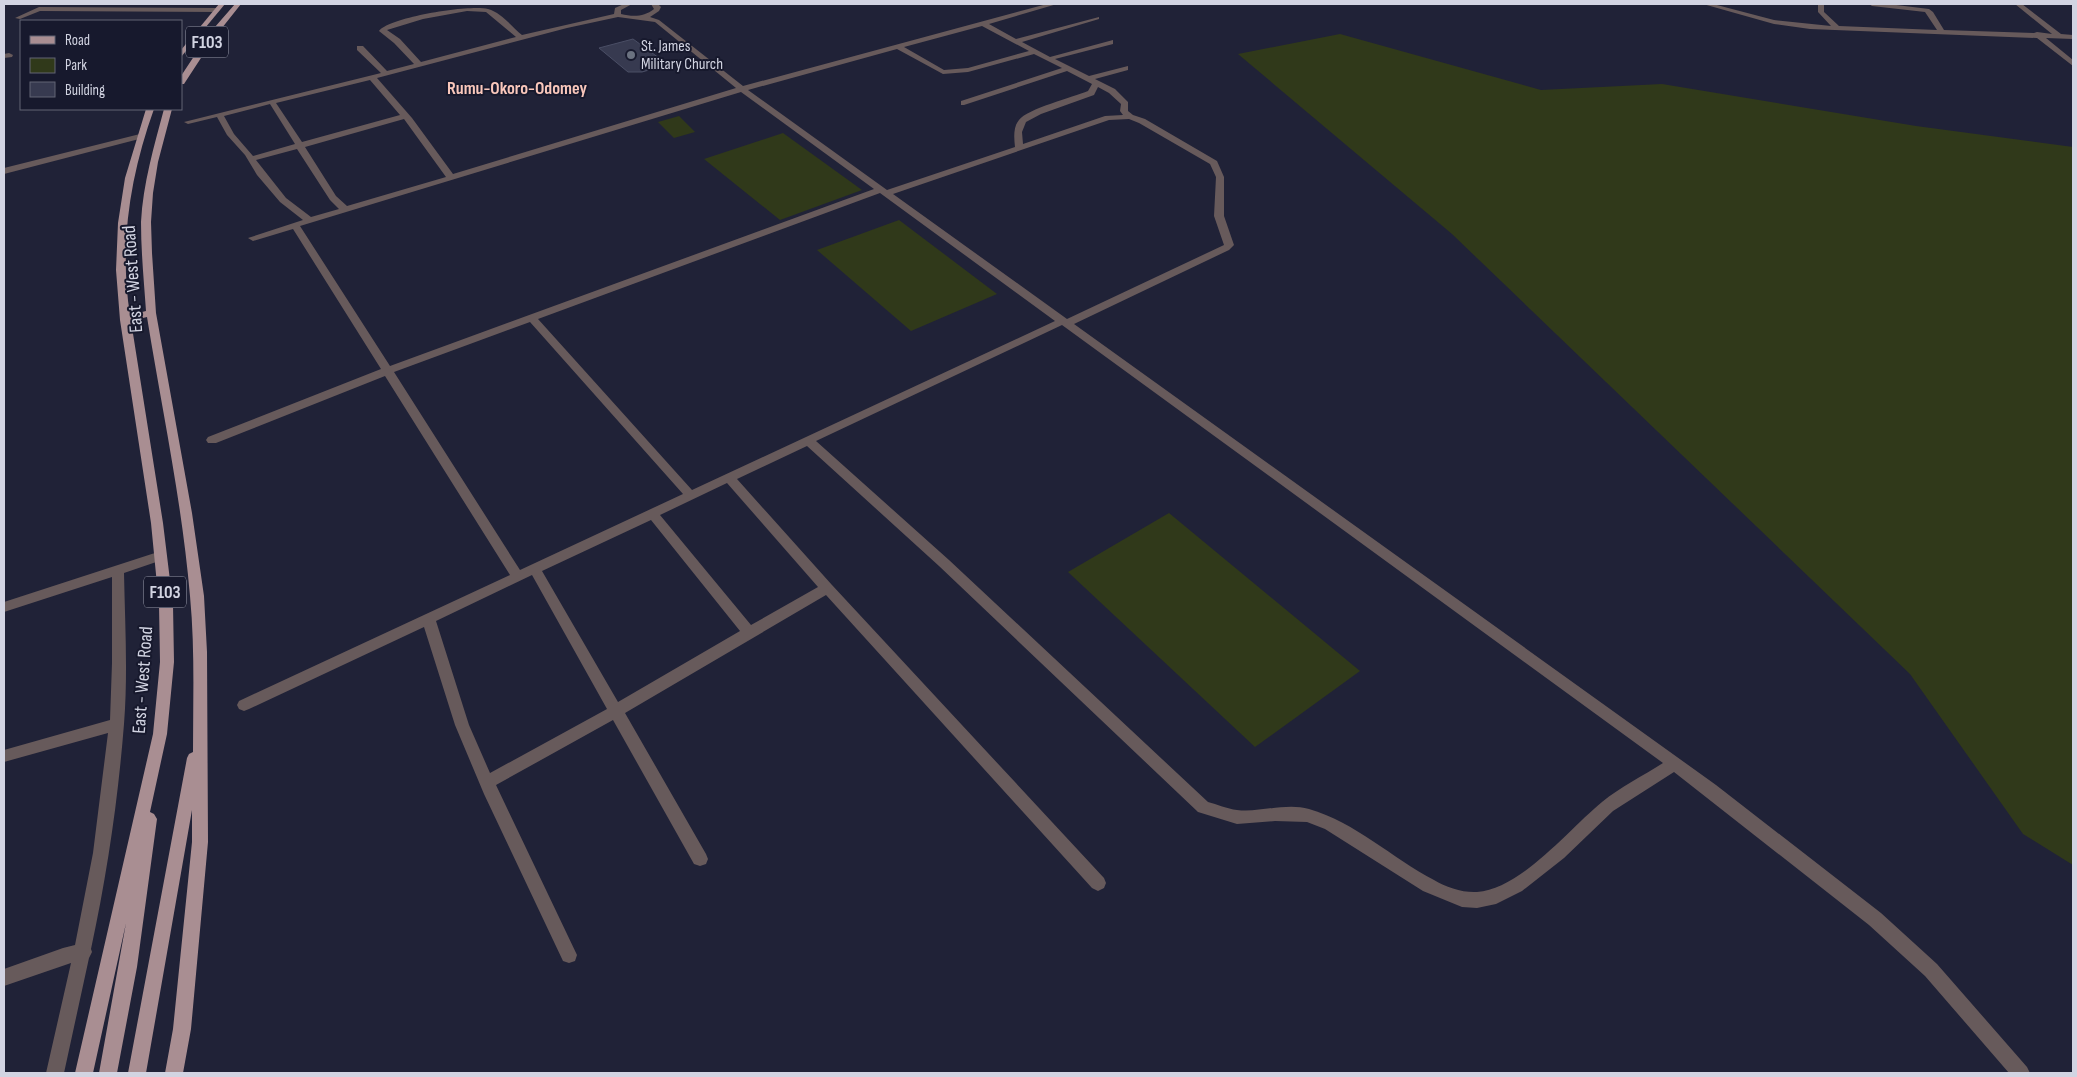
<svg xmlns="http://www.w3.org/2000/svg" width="2077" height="1077" viewBox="0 0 2077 1077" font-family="'Sofia Sans Condensed',sans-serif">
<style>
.green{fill:#30391a}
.building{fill:#373a50;stroke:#4a4e65}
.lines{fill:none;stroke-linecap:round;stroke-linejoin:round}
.minor{fill:#675a5b;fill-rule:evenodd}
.major{fill:#a98e92;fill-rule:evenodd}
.worship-dot{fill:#6b7280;stroke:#17192d;stroke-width:2}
.labels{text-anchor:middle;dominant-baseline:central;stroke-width:4;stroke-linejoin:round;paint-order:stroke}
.far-poi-label{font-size:16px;fill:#d2d4e2;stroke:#17192d;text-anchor:start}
.shield{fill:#17192d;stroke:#9a9cac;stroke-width:1}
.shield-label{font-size:18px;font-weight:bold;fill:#d2d4e2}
.far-quarter-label{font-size:18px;font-weight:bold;fill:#f9c7bb;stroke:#17192d}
.street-label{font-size:19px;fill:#d2d4e2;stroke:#17192d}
</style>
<rect width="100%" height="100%" fill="#202237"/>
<!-- green -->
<g class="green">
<path d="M1340,34L1541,90L1662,84L1916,126L2073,147V865L2023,834L1910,674L1452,234L1238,54Z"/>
<path d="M679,116L695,132L674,138L658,122Z"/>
<path d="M783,133L862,190L780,220L704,159Z"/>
<path d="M899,220L997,294L911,331L817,250Z"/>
<path d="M1169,513L1360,671L1255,747L1068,572Z"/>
</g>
<!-- building -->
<path class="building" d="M633,39L659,58V67L642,72H628L599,48Z"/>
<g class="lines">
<!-- minor -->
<g class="minor">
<path d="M624,4H632L621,10V14C633,17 644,17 654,9L651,4H658L661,7L659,11L650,17L659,20L743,86L1047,4H1057L989,24L1016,39L1099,17V19L1022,42L1050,57L1113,40V44L1055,59L1089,76L1128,66V70L1095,79L1115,89L1128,102V111L1133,115L1145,119L1217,161L1224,177V216L1234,245L1229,250L1074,324L1716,785L1881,913L1937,964L2027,1067L2030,1073H2009L1925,976L1869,925L1674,772L1613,811L1564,858L1522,891L1496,904L1477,908L1462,907L1423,891L1325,829L1307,822L1275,821L1237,824L1198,812L939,566L807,446L737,479L832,585L1104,878L1106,883L1104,888L1098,891L1092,888L826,595L625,713L706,854L708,859L706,864L700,866L694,864L613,720L496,785L577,955L575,961L569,963L563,961L484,794L455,725L424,627L249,709L244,711L239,709L237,705L239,701L510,575L385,376L216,443H208L206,440L208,437L381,369L293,229L253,241L248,238L303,220L280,202L257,175L245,155L227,135L217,117L188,124L184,122L381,73L357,50V46H363L387,71L414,64L394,43L379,31C389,17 471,4 488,9C502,13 512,27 522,35L614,14L615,8ZM467,11L486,12L516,37L421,62L400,39L387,30L423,19ZM618,17L655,22L736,88L453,174L412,118L377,78L567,28ZM982,26L1029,51L968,68L944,70L904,47ZM897,49L943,74L968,72L1034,54L1062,68L961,101V105H964L1067,71L1092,84L1088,91C1073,97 1027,109 1019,120C1013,127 1014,138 1015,147L887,190L748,90ZM370,80L400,115L302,142L276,103ZM1098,87L1109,93L1121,104L1120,111L1123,115L1105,116L1023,144L1022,132L1026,122L1041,114L1094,95ZM741,92L874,189L390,366L300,226ZM270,104L295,144L253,156L234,134L224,116ZM404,119L446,177L347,206L336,196L305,147ZM1129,119L1139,123L1210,164L1216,177L1214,216L1224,245L1067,319L893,194L1109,120ZM297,149L330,200L339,209L311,217L286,198L256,160ZM880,193L1055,321L692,490L538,319ZM530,322L683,494L520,570L394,372ZM1062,325L1663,763C1643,776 1620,787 1602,802C1569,829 1521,889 1477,892C1463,893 1446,887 1434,880C1392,858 1355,822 1309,809C1286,802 1260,813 1237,810C1227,809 1217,804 1208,802L949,560L816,441ZM727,483L818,587L751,625L660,515ZM651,520L740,631L618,702L542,571ZM532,575L607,709L490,773L469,725L436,621Z"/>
<path d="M1703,4H1713L1774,20L1831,26L1818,12V4H1824V12L1839,26L1937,30L1925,12L1872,6L1869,4H1888L1929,9L1933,12L1944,30L2034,33L2037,32L2052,34L2015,4H2022L2061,34L2073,35V39L2046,38L2073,60V66L2037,38L1810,29L1774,24Z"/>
<path d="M39,7L217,8L220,10L217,12L40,11L20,19L15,18Z"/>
<path d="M9,53L13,55L12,57L4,58V54Z"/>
<path d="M140,134H143V138L4,174V168Z"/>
<path d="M161,551L165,553L167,556L165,559L124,573C125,623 128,674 124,724C118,800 107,875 91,949L92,952L89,958L64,1073H46L71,963L4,986V969L63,948L75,945L93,853L108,733L4,762V750L110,720L112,663V577L4,612V602Z"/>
</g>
<!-- major -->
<g class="major">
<path d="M219,4H225L181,57V50Z"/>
<path d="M235,4H241L214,38L184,84H181V76L208,35Z"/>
<path d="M146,109H154C130,176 119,245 130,315L146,311C144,282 141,252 141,222C143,184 154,146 164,109H172L158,162L153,193L151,222L152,253L156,313L192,513L204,596L207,652L208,842L191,1029L183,1073H165L173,1029L192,842V810L146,1073H128L187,758L189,754L193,752C193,700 195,648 190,596C182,502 162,410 147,317L131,321L163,523L173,605L174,662L167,734L150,812L154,814L157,819L137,967L117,1073H99L126,923L93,1073H75L153,734L160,662L159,605L151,523L120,320L116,270L118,223L125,178Z"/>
</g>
</g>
<!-- markers -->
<circle class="worship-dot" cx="631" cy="55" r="5"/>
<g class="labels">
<!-- far-poi labels -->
<g class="far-poi-label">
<text x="641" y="46">St. James<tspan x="641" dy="18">Military Church</tspan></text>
</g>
<!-- shield labels -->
<g class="shield">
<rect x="186" y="26.5" width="42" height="31" rx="4"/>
<rect x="144" y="576.5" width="42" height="31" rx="4"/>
</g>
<g class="shield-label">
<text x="207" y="42">F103</text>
<text x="165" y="592">F103</text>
</g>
<!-- far-quarter labels -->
<g class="far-quarter-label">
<text x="517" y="88">Rumu-Okoro-Odomey</text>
</g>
<!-- street labels -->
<g class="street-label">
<text transform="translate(133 279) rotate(-94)">East - West Road</text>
<text transform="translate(143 680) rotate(-86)">East - West Road</text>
</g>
</g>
<!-- border -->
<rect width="2077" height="1077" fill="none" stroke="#d2d4e2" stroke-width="10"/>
<!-- legend -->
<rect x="20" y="20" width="162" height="90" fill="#17192d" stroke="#626475"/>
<rect x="30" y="36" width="25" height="8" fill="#a98e92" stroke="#626475"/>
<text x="65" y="45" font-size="15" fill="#d2d4e2">Road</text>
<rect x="30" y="58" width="25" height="15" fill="#30391a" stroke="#626475"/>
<text x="65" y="70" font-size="15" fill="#d2d4e2">Park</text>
<rect x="30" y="82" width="25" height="15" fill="#373a50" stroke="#626475"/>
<text x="65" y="95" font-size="15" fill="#d2d4e2">Building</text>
</svg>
